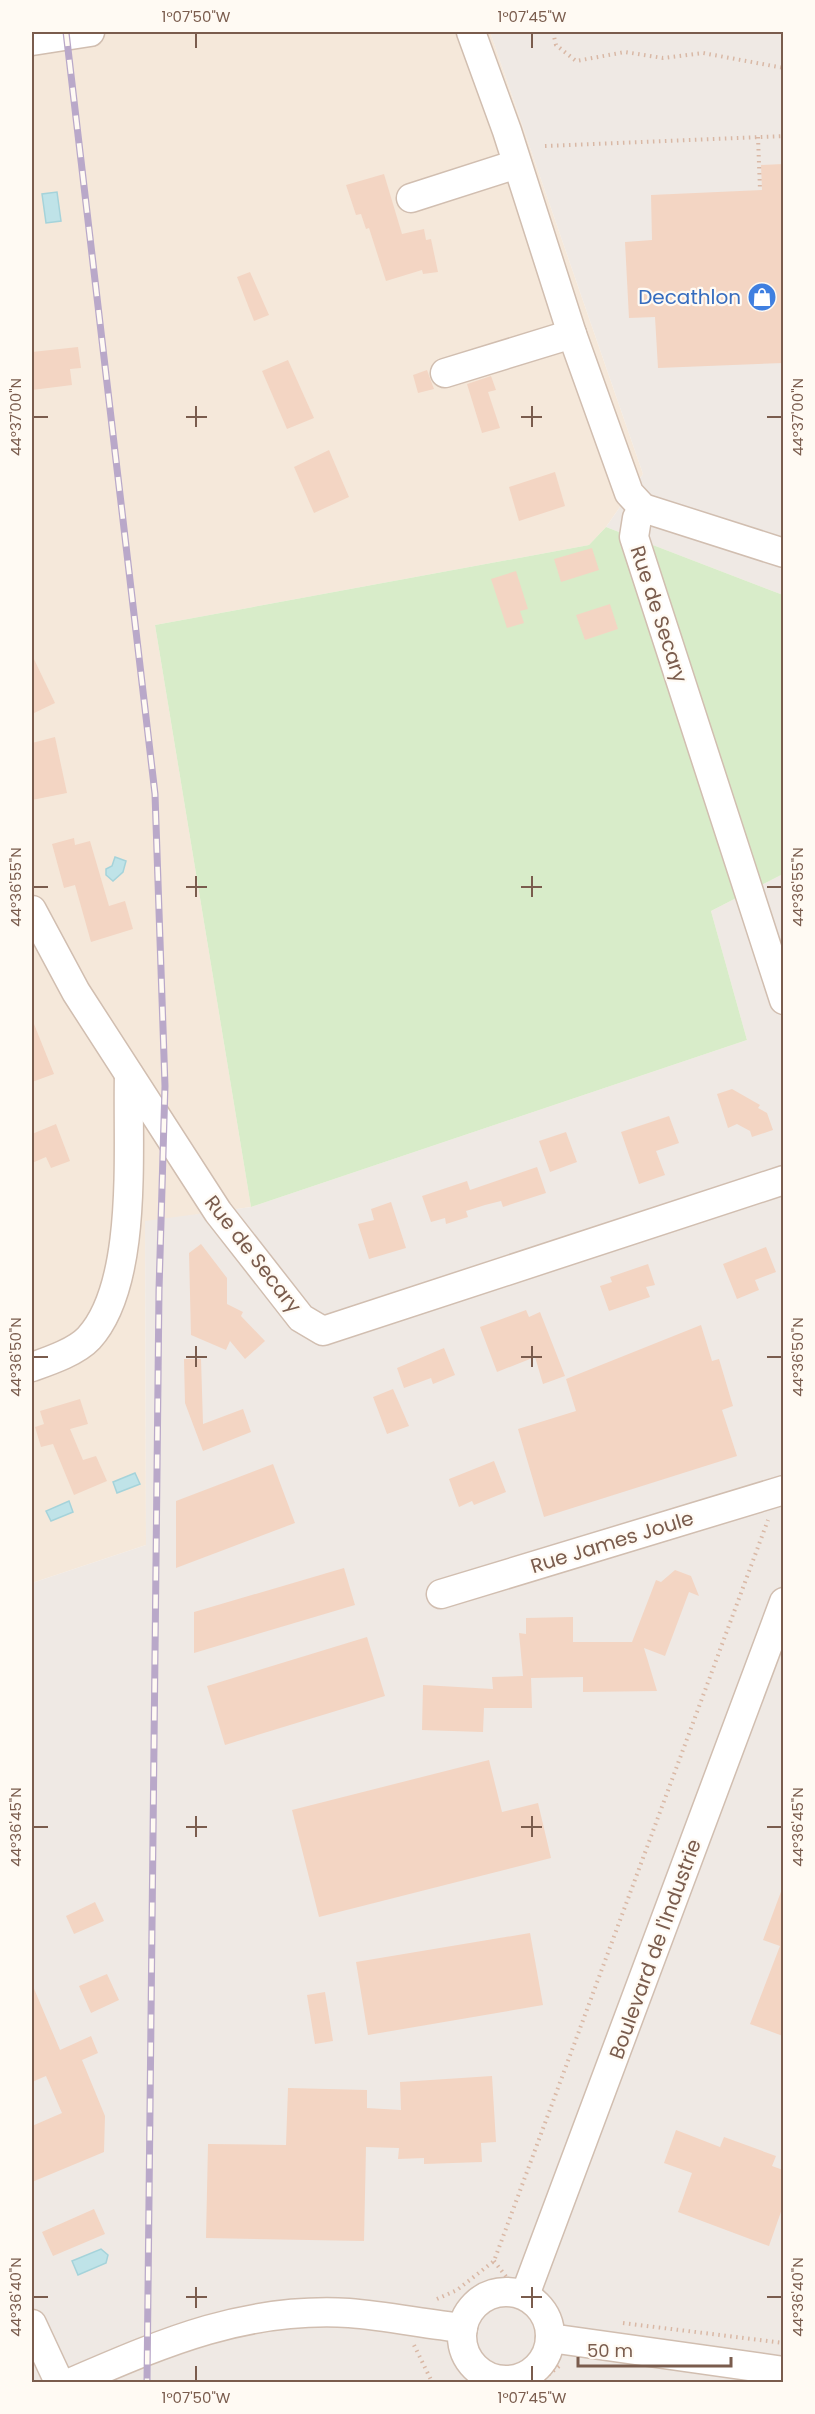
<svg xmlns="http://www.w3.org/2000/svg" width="815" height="2414" viewBox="0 0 815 2414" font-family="Poppins,sans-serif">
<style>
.residential{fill:#f5e8da}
.industrial{fill:#efe9e4}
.green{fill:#d8ecc9}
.water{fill:#bfe3e8;stroke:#a5d3da;stroke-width:1.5}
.building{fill:#f3d5c3}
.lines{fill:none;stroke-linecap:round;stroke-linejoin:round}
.minor-casing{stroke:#d1beb0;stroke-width:31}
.path{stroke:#d9b8a5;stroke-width:4;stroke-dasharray:1.5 4.5;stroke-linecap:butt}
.minor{stroke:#fff;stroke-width:28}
.rail-casing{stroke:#b9a8c9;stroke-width:7}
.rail{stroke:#fffaf3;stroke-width:4.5;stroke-dasharray:14;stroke-linecap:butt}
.ticks{fill:none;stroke:#7a5c4d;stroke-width:2}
.labels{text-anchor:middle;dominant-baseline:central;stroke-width:4.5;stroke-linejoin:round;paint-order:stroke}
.shop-label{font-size:20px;fill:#366cbe;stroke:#fffaf3;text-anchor:end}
.street-label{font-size:20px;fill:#7a5c4d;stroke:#fffaf3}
.neatline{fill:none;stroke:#7a5c4d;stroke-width:2}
.ticks-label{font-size:15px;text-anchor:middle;fill:#7a5c4d}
</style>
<rect width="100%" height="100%" fill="#fdf6ec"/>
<!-- residential -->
<path class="residential" d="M32,32H490L643,474L606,527L589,545L155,625L251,1207L145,1222L146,1545L32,1583Z"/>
<!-- industrial -->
<g class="industrial">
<path d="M490,32H783V595L606,527L643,474Z"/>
<path d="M783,874V2382H32V2359L42,2353L32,2332V1583L146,1545L145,1221L251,1207L747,1040L711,911Z"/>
</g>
<!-- green -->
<path class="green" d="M606,527L783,595V874L711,911L747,1040L251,1207L155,625L589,545Z"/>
<!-- water -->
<g class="water">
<path d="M57,192L61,221L46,223L42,194Z"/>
<path d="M115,857L126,861L123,872L113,881L106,875V869L112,866Z"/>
<path d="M135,1473L140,1484L117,1493L113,1482Z"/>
<path d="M69,1501L73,1512L51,1521L46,1511Z"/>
<path d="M101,2249L108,2255L106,2263L78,2275L72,2261Z"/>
</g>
<!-- building -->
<g class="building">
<path d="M783,164V363L658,368L655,317L629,318L625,242L652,240L651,195L762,190L761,165Z"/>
<path d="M384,174L402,234L424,229L426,240L431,239L438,272L423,274L422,270L386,281L369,228L366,229L361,214L356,215L346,185Z"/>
<path d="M250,272L269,315L254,321L237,277Z"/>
<path d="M78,347L81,368L70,369L72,385L32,390V352Z"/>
<path d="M288,360L314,418L287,429L262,371Z"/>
<path d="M427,370L434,389L418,393L413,375Z"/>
<path d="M491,376L496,390L488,392L500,428L482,433L467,384Z"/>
<path d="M329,450L349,497L314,513L294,467Z"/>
<path d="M555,472L565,506L519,521L509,487Z"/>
<path d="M592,548L599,570L561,582L554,559Z"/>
<path d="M516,571L528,609L520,611L524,623L507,628L491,579Z"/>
<path d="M610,604L618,629L585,640L576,615Z"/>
<path d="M32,655L55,703L32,714Z"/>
<path d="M55,737L67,793L32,800V743Z"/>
<path d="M74,838L75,845L90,841L109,906L125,901L133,929L91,942L75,885L64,888L52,844Z"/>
<path d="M32,1019L54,1074L32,1082Z"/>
<path d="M732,1089L760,1105L758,1108L767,1113L773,1130L752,1137L750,1131L737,1124L728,1128L717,1094Z"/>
<path d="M669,1116L679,1143L656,1151L665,1175L639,1184L621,1132Z"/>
<path d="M56,1124L70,1161L51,1168L46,1157L32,1163V1134Z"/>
<path d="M566,1132L577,1162L550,1172L539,1141Z"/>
<path d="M537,1167L546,1193L503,1207L501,1201L485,1205L466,1211L468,1217L446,1224L445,1218L431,1222L422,1196L467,1181L470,1190Z"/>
<path d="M391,1202L406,1248L369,1259L358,1224L374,1220L371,1209Z"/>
<path d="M201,1244L227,1278V1304L243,1312L241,1316L265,1341L245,1359L230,1341L226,1350L191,1335L189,1253Z"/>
<path d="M766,1247L776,1272L755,1280L759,1290L737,1299L723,1264Z"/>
<path d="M648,1264L655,1285L646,1287L650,1297L609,1311L600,1286L612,1282L610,1277Z"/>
<path d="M526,1310L529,1317L540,1312L565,1376L543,1384L535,1357L497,1372L480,1327Z"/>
<path d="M701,1325L712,1361L719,1359L733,1406L722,1410L737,1456L544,1517L518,1429L576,1411L566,1379Z"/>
<path d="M444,1348L455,1375L433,1384L431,1378L404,1388L397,1368Z"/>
<path d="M184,1359H201L203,1424L243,1409L251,1432L203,1451L185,1403Z"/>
<path d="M393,1389L409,1426L387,1434L373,1397Z"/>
<path d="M80,1399L88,1424L70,1429L83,1460L96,1456L107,1481L74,1495L53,1444L41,1447L35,1427L44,1424L40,1411Z"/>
<path d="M494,1461L506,1492L474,1505L472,1501L459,1507L449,1479Z"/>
<path d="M273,1464L295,1523L176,1568V1501Z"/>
<path d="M344,1568L355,1605L194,1653V1612Z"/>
<path d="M675,1570L691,1576L699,1596L689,1592L665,1656L644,1648L657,1691L583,1692V1677L531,1678L532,1708H484L483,1732L422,1730L423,1685L493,1689L492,1677L523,1676L519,1633L526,1634V1618L573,1617V1642H632L656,1580L661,1582Z"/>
<path d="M367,1637L385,1696L225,1745L207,1686Z"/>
<path d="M489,1760L502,1812L538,1803L551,1858L319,1917L292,1810Z"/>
<path d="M782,1889H783V2036L750,2024L780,1946L763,1940Z"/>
<path d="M95,1902L104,1921L74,1934L66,1916Z"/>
<path d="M530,1933L543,2005L368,2035L356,1962Z"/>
<path d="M107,1974L119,2000L91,2013L79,1986Z"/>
<path d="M32,1984L60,2050L91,2036L98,2053L82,2060L105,2116L104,2152L32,2182V2126L62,2113L46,2076L32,2082Z"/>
<path d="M325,1992L333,2041L315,2044L307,1995Z"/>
<path d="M492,2076L496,2142L481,2143L482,2162L424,2164V2158L398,2159L399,2148L366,2147L364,2241L206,2238L208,2144L286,2145L288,2088L367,2090V2108L401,2110L400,2082Z"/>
<path d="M676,2130L720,2147L724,2137L776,2156L772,2166L783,2170V2206L769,2246L678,2212L692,2173L664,2163Z"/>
<path d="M94,2209L105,2234L53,2256L42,2232Z"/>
</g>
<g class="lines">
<!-- minor casing -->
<g class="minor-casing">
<g id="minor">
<path d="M471,32L507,131L572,334L629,493L643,508L784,553"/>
<path d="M32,41L90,32"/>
<path d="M411,198L517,164"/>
<path d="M445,373L572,334"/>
<path d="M643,508L637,518L634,537L784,1000"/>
<path d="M32,910L76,992L218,1212L301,1318L323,1331L784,1180"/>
<path d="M32,1367C49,1361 76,1352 89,1338C139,1283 127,1148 129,1075"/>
<path d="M441,1594L784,1490"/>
<circle cx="506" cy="2336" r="44"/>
<path d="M525,2295L784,1602"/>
<path d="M32,2324L59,2382"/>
<path d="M550,2338L784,2371"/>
<path d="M72,2382C165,2342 245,2307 349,2313C387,2316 425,2324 463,2328"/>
</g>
</g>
<!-- path -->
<g class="path">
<path d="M553,32L556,45L576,61L625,52L663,58L703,53L784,68"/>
<path d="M758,137L760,190"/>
<path d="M545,146L784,136"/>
<path d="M494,2261L508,2279"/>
<path d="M437,2299L457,2290L494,2261L768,1520"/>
<path d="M623,2323L784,2343"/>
<path d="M414,2345L432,2382"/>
<path d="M539,2382L562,2364"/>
</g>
<!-- minor -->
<use href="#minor" class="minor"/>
<!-- rail casing -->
<g class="rail-casing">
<path id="rail" d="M66,32L155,794L165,1086L159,1290L147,2382"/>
</g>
<!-- rail -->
<use href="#rail" class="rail"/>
</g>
<!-- ticks -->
<path class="ticks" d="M196,33V48M532,33V48M196,406V427M532,406V427M33,417H48M186,417H207M521,417H542M767,417H782M196,876V897M532,876V897M33,887H48M186,887H207M521,887H542M767,887H782M196,1346V1367M532,1346V1367M33,1357H48M186,1357H207M521,1357H542M767,1357H782M196,1816V1837M532,1816V1837M33,1827H48M186,1827H207M521,1827H542M767,1827H782M196,2287V2308M532,2287V2308M33,2297H48M186,2297H207M521,2297H542M767,2297H782M196,2366V2381M532,2366V2381"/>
<!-- icons -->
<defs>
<g id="shop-disc" transform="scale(1.5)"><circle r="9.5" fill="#3f7fe0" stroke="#fffaf3"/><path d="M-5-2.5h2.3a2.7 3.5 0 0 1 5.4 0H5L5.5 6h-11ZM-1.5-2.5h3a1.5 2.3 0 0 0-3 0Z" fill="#fff"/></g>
</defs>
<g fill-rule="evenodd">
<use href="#shop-disc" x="762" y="297"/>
</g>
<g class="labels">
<!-- shop labels -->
<g class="shop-label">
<text x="741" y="297">Decathlon</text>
</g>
<!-- street labels -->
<g class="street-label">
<text transform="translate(659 614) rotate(72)">Rue de Secary</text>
<text transform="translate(253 1254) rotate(52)">Rue de Secary</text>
<text transform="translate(612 1542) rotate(-17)">Rue James Joule</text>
<text transform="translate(655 1949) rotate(-70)">Boulevard de l'Industrie</text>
</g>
</g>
<!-- border -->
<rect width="815" height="2414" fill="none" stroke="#fffaf3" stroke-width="66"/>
<!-- scale -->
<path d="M578 2357v9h153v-9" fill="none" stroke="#7a5c4d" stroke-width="3"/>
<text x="587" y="2357" font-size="18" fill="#7a5c4d" stroke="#fffaf3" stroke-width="4.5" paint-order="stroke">50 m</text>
<rect x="33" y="33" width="749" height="2348" class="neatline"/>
<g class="ticks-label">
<text x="196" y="22">1°07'50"W</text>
<text x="532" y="22">1°07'45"W</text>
<text transform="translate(16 417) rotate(-90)" y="5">44°37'00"N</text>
<text transform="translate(798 417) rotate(-90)" y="5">44°37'00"N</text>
<text transform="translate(16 887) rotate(-90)" y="5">44°36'55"N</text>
<text transform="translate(798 887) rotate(-90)" y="5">44°36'55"N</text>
<text transform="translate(16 1357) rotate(-90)" y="5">44°36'50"N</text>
<text transform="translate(798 1357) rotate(-90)" y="5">44°36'50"N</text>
<text transform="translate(16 1827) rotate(-90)" y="5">44°36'45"N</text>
<text transform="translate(798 1827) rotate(-90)" y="5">44°36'45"N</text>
<text transform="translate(16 2297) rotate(-90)" y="5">44°36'40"N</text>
<text transform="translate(798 2297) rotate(-90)" y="5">44°36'40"N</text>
<text x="196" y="2403">1°07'50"W</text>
<text x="532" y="2403">1°07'45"W</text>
</g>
</svg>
